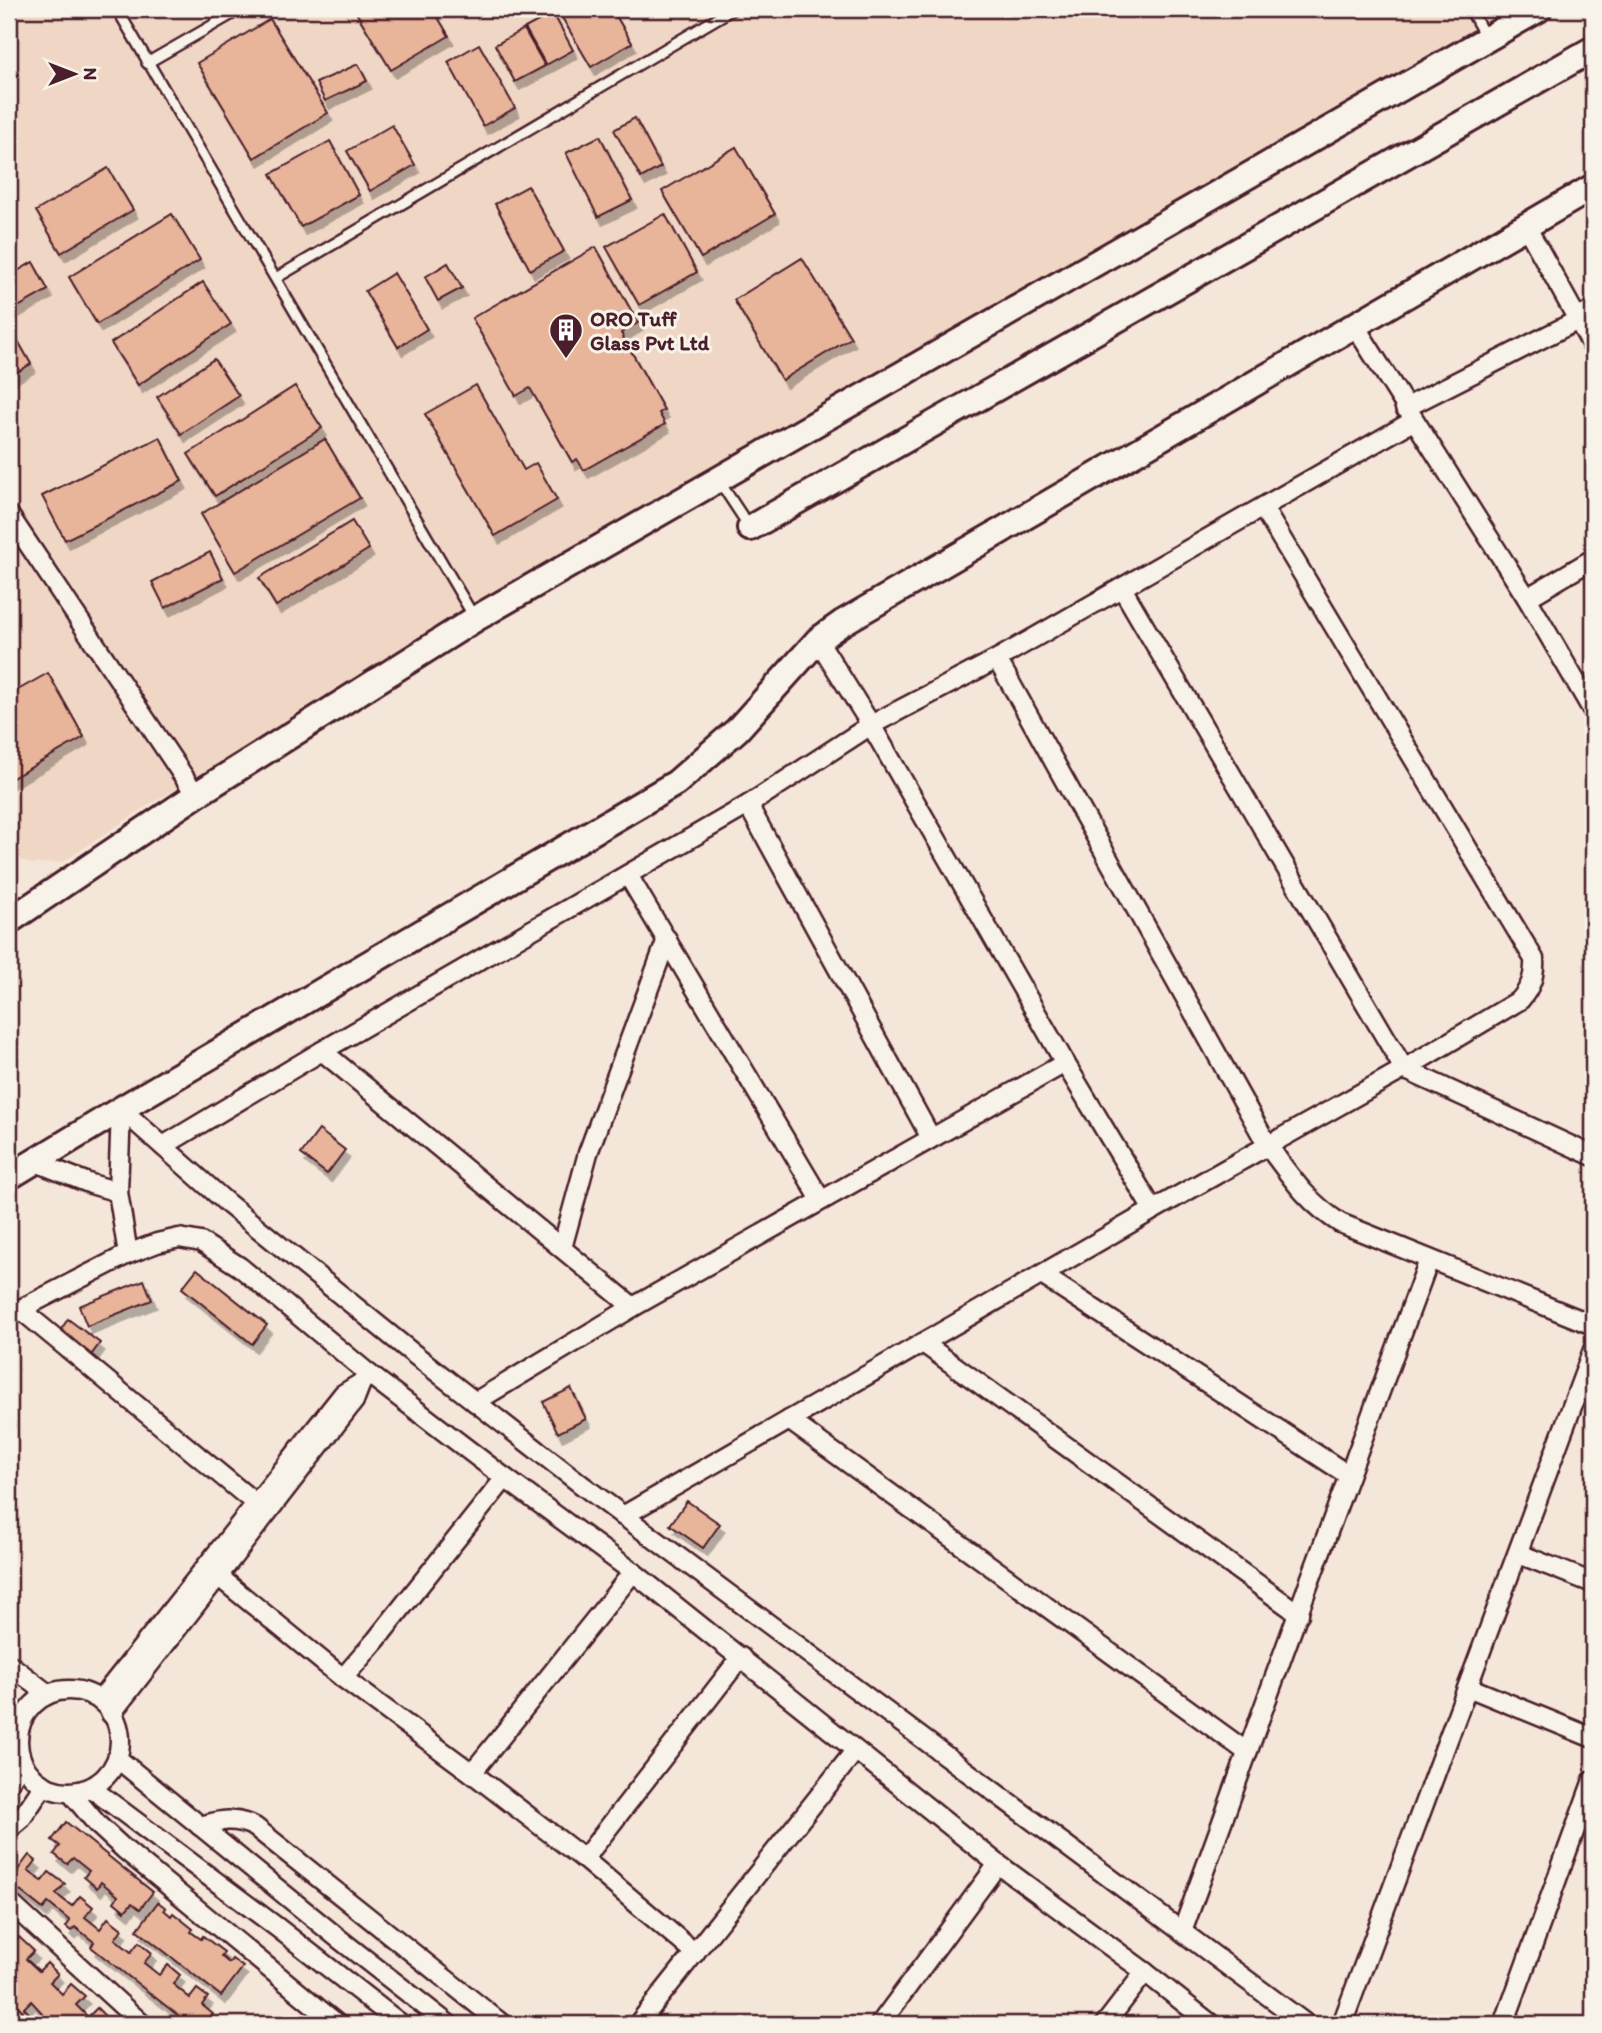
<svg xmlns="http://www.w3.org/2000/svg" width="1602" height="2033" viewBox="0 0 1602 2033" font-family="Itim,sans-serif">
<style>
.built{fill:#f0d7c5}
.building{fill:#e8b49a;stroke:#4a1f2b;stroke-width:2;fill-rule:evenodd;filter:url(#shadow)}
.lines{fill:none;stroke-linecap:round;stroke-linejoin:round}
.service-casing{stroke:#4a1f2b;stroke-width:14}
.minor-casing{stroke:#4a1f2b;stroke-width:23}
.secondary-casing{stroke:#4a1f2b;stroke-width:30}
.service{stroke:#f7f3e8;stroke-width:9}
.minor{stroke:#f7f3e8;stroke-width:18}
.secondary{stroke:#f7f3e8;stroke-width:24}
.labels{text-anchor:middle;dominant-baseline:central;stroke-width:6;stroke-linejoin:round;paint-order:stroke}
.poi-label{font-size:21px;font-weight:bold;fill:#4a1f2b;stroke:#f7f3e8;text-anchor:start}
</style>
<defs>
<filter id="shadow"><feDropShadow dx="4.5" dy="8" stdDeviation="0" flood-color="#0004"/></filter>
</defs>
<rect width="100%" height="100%" fill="#f4e6d8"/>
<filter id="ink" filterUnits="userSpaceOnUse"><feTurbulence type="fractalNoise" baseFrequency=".0143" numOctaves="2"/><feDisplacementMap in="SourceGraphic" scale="14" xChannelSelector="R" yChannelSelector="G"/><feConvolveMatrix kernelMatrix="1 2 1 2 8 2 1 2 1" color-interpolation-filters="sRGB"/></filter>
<g filter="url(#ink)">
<!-- built -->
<path class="built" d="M9,9H1522L482,606L144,808L63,862L31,864L12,856L9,851Z"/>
<!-- building -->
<g class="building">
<path d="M354,9H433L449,36L391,70Z"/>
<path d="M557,9H612L632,43L591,67Z"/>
<path d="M553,13L573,50L546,65L525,28Z"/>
<path d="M270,19L328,113L254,158L197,63Z"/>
<path d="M524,29L545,66L515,82L495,45Z"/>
<path d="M479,44L515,108L483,126L448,62Z"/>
<path d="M358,64L367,81L325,101L316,83Z"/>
<path d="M635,118L661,167L641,178L614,130Z"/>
<path d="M392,125L415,165L370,191L347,151Z"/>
<path d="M600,136L632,200L598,217L566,153Z"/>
<path d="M330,141L359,195L301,227L271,174Z"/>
<path d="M736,147L775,214L701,258L662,191Z"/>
<path d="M108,168L133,210L61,253L36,211Z"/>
<path d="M528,186L564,251L530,270L495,204Z"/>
<path d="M172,214L200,260L97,324L69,277Z"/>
<path d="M665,214L697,272L639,305L606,247Z"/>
<path d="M596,247L638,323L621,333L664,410L659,413L665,424L584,470L577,459L572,462L530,388L516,396L472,318Z"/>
<path d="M802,258L851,338L782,380L734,300Z"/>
<path d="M33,262L48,290L9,312V276Z"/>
<path d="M448,263L462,288L438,301L425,277Z"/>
<path d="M394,273L427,329L398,347L365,291Z"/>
<path d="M203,282L231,324L138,385L111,343Z"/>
<path d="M13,332L31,364L9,377V334Z"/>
<path d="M214,359L239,396L181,434L157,397Z"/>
<path d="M476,385L524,470L536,463L557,500L495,536L425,414Z"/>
<path d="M295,386L322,428L215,496L188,454Z"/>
<path d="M160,437L182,481L65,540L42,496Z"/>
<path d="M325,439L360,498L235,572L201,514Z"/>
<path d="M352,521L369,549L276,606L259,578Z"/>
<path d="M210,552L223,578L165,608L152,582Z"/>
<path d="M48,673L84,737L9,780V695Z"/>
<path d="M319,1130L345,1150L327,1174L301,1154Z"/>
<path d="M197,1269L267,1325L252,1344L182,1288Z"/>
<path d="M144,1280L152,1300L87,1326L79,1306Z"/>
<path d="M68,1319L100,1343L89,1358L58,1334Z"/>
<path d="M571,1388L586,1419L558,1433L543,1402Z"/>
<path d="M687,1501L720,1524L703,1548L670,1525Z"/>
<path d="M66,1822L153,1892L140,1909L132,1903L125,1911L114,1902L118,1896L101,1882L97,1888L84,1877L89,1871L73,1858L67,1864L54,1854L60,1846L52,1840Z"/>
<path d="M29,1855L36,1861L28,1871L42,1881L49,1872L65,1884L56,1894L72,1906L80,1896L93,1907L85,1917L100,1929L108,1918L122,1929L115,1939L131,1952L139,1942L152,1953L144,1963L159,1975L168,1965L180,1975L173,1984L190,1998L197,1989L208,1997L202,2005L213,2014L204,2024H189L91,1947L94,1942L75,1927L71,1931L66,1927L70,1921L48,1903L43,1909L9,1882Z"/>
<path d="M158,1902L166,1908L164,1910L171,1916L173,1913L193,1929L191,1932L201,1939L203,1936L224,1952L221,1956L229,1963L232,1959L243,1967L221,1996L137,1930Z"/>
<path d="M19,1937L34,1951L26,1959L39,1971L47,1963L58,1974L50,1982L62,1994L71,1984L85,1996L76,2005L88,2017L97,2008L109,2020L106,2024H24L17,2017L23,2011L17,2005L10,2011L9,2010V1994L11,1997L18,1991L9,1981V1944L11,1946ZM31,2001L43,2014L36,2021L24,2008Z"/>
</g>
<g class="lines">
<!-- service casing -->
<g class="service-casing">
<g id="service">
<path d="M117,9L474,617"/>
<path d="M1470,9L1486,38"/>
<path d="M147,63L241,9"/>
<path d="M276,278L733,9"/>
<path d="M719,481L750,528"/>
</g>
</g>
<!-- minor casing -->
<g class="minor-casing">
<g id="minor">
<path d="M1593,309L1578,320L1593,347"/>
<path d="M1355,326L1527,598L1593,711"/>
<path d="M1405,408L1578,320L1526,226"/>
<path d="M9,515L196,795"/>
<path d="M1122,588L1404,1069L1593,1156"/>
<path d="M1527,598L1593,559"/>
<path d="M818,640L871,725L1065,1063L1153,1210"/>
<path d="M997,659L1268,1146C1292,1178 1306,1201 1340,1223L1593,1325"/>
<path d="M748,805L931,1138"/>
<path d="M628,875L821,1200"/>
<path d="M121,1109L227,1203L410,1351L582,1485L1306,2024"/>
<path d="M121,1109L118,1192L128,1254"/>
<path d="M163,1146L322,1051"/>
<path d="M33,1161L91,1184L118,1192"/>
<path d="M562,1248L588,1153L667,939"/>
<path d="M1042,1275L1348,1475"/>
<path d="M633,1307L322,1051L748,805L871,725L997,659L1413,421"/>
<path d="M20,1309L255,1503"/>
<path d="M9,1315L128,1254L157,1243L179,1238L201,1242L240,1267L369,1374L505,1478L633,1572L998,1864L1145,1972L1211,2024"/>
<path d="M923,1343L1299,1614"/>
<path d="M475,1402L633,1307L1065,1063"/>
<path d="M789,1420L1247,1752"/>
<path d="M623,1516L1153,1210L1404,1069L1520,1000C1531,987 1535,976 1534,959L1263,508"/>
<path d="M1519,1554L1593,1583"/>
<path d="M218,1576L343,1678L472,1773L584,1859L695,1953"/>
<path d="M9,1664L48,1694"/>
<path d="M343,1678L376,1640L505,1478"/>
<path d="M1468,1687L1593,1738"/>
<circle cx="69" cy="1741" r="51"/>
<path d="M100,1700L343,1394L361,1383"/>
<path d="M111,1714L354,1401L361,1383L369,1374"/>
<path d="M118,1759L338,1938L448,2024"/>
<path d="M472,1773L633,1572"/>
<path d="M9,1783L22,1762"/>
<path d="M91,1788L278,1928L401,2024"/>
<path d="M71,1793L97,1824L124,1849L337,2024"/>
<path d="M200,1826C221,1820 235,1817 255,1827L502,2024"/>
<path d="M9,1829L21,1819L44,1785"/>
<path d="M584,1859L741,1657"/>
<path d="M9,1902L142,2024"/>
<path d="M1182,1932C1263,1708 1345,1483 1429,1260"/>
<path d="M638,2024L855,1751"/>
<path d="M880,2024L998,1864"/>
<path d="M1105,2024L1145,1972"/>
<path d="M1342,2024L1593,1350"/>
<path d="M1504,2024L1593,1780"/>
</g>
</g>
<!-- secondary casing -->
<g class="secondary-casing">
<g id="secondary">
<path d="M750,528L1593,49"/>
<path d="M9,921L196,795L475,619L1539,9"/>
<path d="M9,1177L121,1109L676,783L737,730L818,640L842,623L1593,187"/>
</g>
</g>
<!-- service -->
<use href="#service" class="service"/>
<!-- minor -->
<use href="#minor" class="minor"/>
<!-- secondary -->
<use href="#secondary" class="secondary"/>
</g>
</g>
<!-- icons -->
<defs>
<g id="building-pin" transform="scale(1.75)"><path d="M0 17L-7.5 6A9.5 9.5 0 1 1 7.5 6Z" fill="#4a1f2b" stroke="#f7f3e8"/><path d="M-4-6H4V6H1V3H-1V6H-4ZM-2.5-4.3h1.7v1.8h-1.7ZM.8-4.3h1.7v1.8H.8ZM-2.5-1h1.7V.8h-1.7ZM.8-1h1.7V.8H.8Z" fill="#fff"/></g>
</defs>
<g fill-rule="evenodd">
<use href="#building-pin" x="566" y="330"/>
</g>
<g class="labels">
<!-- poi labels -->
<g class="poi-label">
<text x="590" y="318">ORO Tuff<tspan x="590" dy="24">Glass Pvt Ltd</tspan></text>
</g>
</g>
<!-- margin -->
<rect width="1602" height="2033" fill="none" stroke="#f7f3e8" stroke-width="35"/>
<rect x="18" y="18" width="1567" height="1998" fill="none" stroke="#4a1f2b" stroke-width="2.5" filter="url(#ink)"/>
<!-- north arrow -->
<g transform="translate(74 74) rotate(90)" stroke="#f7f3e8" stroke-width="5" paint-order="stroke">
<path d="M0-5L12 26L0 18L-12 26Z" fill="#4a1f2b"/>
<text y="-10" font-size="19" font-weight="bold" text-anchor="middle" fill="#4a1f2b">N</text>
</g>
</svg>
